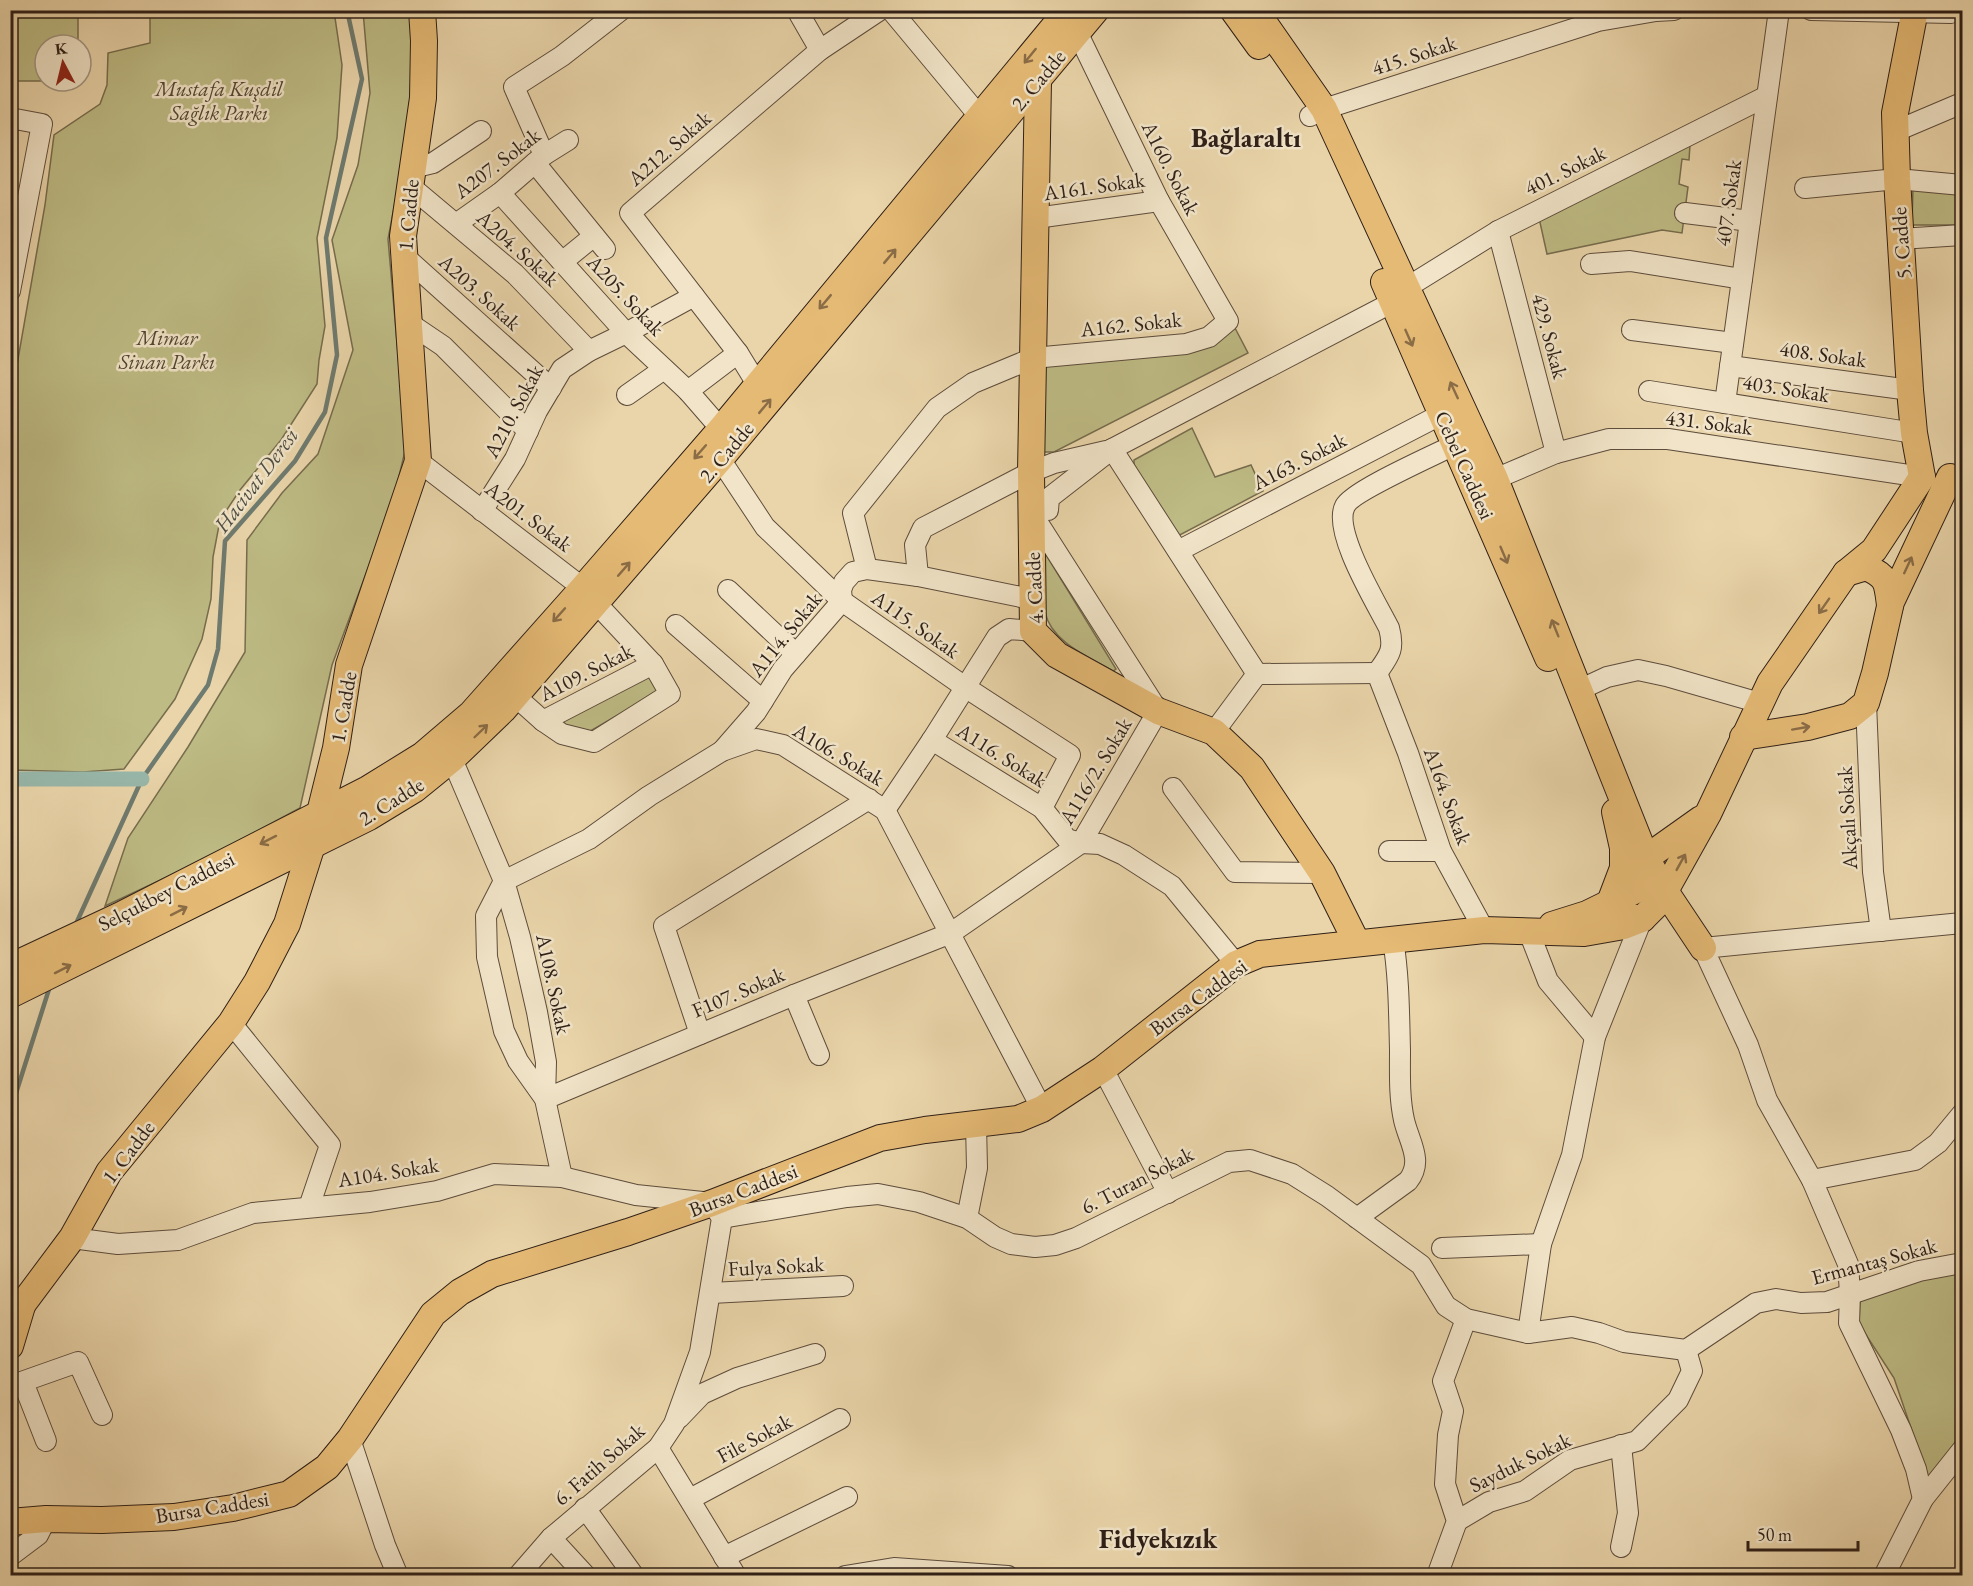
<svg xmlns="http://www.w3.org/2000/svg" width="1973" height="1586" viewBox="0 0 1973 1586" font-family="'EB Garamond',serif">
<style>
.green{fill:#bebb84;stroke:#766d4e;stroke-width:1.5}
.lines{fill:none;stroke-linecap:round;stroke-linejoin:round}
.stream{stroke:#6e7b70;stroke-width:4.5}
.canal{stroke:#98b8ab;stroke-width:15}
.minor-casing{stroke:#5d4c3c;stroke-width:22}
.major-casing{stroke:#2e1f17;stroke-width:28}
.minor{stroke:#f1e4c8;stroke-width:20}
.major{stroke:#e5ba75;stroke-width:26}
.oneway{stroke:#8a6c46}
.labels{text-anchor:middle;dominant-baseline:central;stroke-width:5;stroke-linejoin:round;paint-order:stroke}
.street-label{font-size:21px;fill:#2e1f17;stroke:#f1e4c8}
.park-label{font-size:21px;font-style:italic;fill:#524632;stroke:#f1e4c8}
.water-label{font-size:22px;font-style:italic;fill:#4e4d43;stroke:#f1e4c8}
.district-label{font-size:27px;font-weight:bold;fill:#2e1f17;stroke:#f1e4c8}
</style>
<rect width="100%" height="100%" fill="#ead5aa"/>
<filter id="stains"><feTurbulence type="fractalNoise" baseFrequency=".00333" numOctaves="4"/><feColorMatrix values="0 0 0 0 .2 0 0 0 0 .09 0 0 0 0 .02 0 0 0 .5 -.17"/></filter>
<radialGradient id="worn" r=".72"><stop offset=".6" stop-color="#630" stop-opacity="0"/><stop offset="1" stop-color="#630" stop-opacity=".3"/></radialGradient>
<!-- green -->
<g class="green">
<path d="M10,11H78V45H45V81H62H11Z"/>
<path d="M150,11H334L342,65L337,138L317,238L325,326L319,360L317,384L281,440L240,490L220,520L213,557L211,599L202,639L175,699L124,769L83,772L11,770V399L45,205L54,135L100,104L107,85L108,53L150,43Z"/>
<path d="M363,11H412L414,36L410,98L400,176L388,239L406,447L393,501L332,665L300,808L195,864L105,906L128,838L188,747L245,652L247,540L282,493L318,454L353,350L332,240L358,165L370,93Z"/>
<path d="M1690,145L1689,160L1682,159L1679,184L1688,187L1682,233L1662,230L1547,254L1539,218Z"/>
<path d="M1913,186L1962,193V225H1912Z"/>
<path d="M1235,328L1248,353L1054,452H1043L1040,373L1048,365Z"/>
<path d="M1192,428L1215,477L1251,465L1263,491L1176,537L1134,468V460Z"/>
<path d="M1045,553L1116,669L1113,671C1089,657 1051,642 1045,612C1042,594 1043,574 1043,556Z"/>
<path d="M649,674L661,690L587,733L570,730L561,719Z"/>
<path d="M1962,1271V1441L1928,1478L1894,1378L1859,1324L1860,1298L1925,1277Z"/>
</g>
<g class="lines">
<!-- stream -->
<g class="stream">
<path d="M75,926L142,779L208,685L218,649L225,541L295,461L325,412L337,355L326,238L362,79L347,10"/>
<path d="M10,1112L50,986"/>
</g>
<!-- canal -->
<path class="canal" d="M10,779H142"/>
<!-- minor casing -->
<g class="minor-casing">
<g id="minor">
<path d="M797,10L820,50"/>
<path d="M891,10L980,117"/>
<path d="M1811,10L1951,13L1957,10"/>
<path d="M1310,116L1324,109L1598,21L1656,11L1674,10"/>
<path d="M10,118L42,124L10,291"/>
<path d="M1896,131L1962,103"/>
<path d="M544,155L514,87L562,56L621,10"/>
<path d="M535,163L605,249"/>
<path d="M412,168L433,163L481,131"/>
<path d="M410,186L515,274L589,351"/>
<path d="M1805,188L1897,179L1962,185"/>
<path d="M500,193L626,333L688,391L721,429"/>
<path d="M1685,213L1750,221"/>
<path d="M1036,218L1159,201"/>
<path d="M456,224L500,193L544,155L568,140"/>
<path d="M1498,231L1556,453"/>
<path d="M1900,239L1962,235"/>
<path d="M404,256L551,388"/>
<path d="M562,262L594,236"/>
<path d="M1591,264L1630,261L1742,279"/>
<path d="M409,323L443,346L528,431"/>
<path d="M1632,330L1733,343"/>
<path d="M1730,366L1910,390"/>
<path d="M757,384L738,353L630,213L820,50L880,10"/>
<path d="M688,391L738,353"/>
<path d="M1649,391L1914,433"/>
<path d="M627,395L664,369"/>
<path d="M1725,403L1779,10"/>
<path d="M1112,449L1257,674"/>
<path d="M720,459L765,527L842,601L965,687L1070,755L1042,808"/>
<path d="M418,461L583,588"/>
<path d="M1495,479L1556,453L1609,439H1668L1922,477"/>
<path d="M1048,510L1049,498L1112,449L1393,302L1406,288L1498,231L1767,96"/>
<path d="M482,511L515,459L537,411L562,369L589,351L626,333L694,296"/>
<path d="M1178,551L1442,414"/>
<path d="M867,569L853,513L937,408L973,383L1033,358L1186,344L1209,337L1228,321L1159,201L1078,34"/>
<path d="M918,576L915,545L923,528L1031,472L1054,463L1106,451"/>
<path d="M728,590L796,654"/>
<path d="M676,625L763,701"/>
<path d="M1377,673C1389,656 1395,650 1389,628C1377,604 1332,531 1345,506C1352,491 1437,454 1456,444"/>
<path d="M1377,673L1408,753L1441,851L1484,930"/>
<path d="M1579,690L1607,677L1638,670L1666,676L1760,703"/>
<path d="M515,696L543,721L653,664"/>
<path d="M1866,703L1873,872L1881,931"/>
<path d="M543,721L562,734L594,742L670,694L653,664L595,602"/>
<path d="M1214,732L1257,674L1377,673"/>
<path d="M932,740L1042,808L1067,839L1081,843L1100,844L1124,855L1172,886L1236,964"/>
<path d="M722,751L756,712L783,669L842,601L841,590L844,582L853,572L867,569L918,576L1031,599"/>
<path d="M452,759L504,881L486,916L487,957L504,1031L518,1061L545,1099L562,1177"/>
<path d="M1173,788L1235,872L1322,873"/>
<path d="M885,810L932,740L997,637L1009,629L1033,631"/>
<path d="M1389,851H1441"/>
<path d="M1529,932L1548,981L1595,1037"/>
<path d="M794,995L819,1055"/>
<path d="M231,1023L330,1145L309,1207"/>
<path d="M700,1034L664,926L869,799"/>
<path d="M1103,1069L1168,1193"/>
<path d="M1042,1109L885,810L783,745L756,739L722,751L649,796L589,839L504,881L520,937L537,1012L546,1062L545,1099L794,995L951,933L1081,843L1158,711L1031,512L1049,498"/>
<path d="M1812,1180L1915,1160L1938,1143L1962,1114"/>
<path d="M722,1218L847,1197L878,1194L919,1202L967,1218L995,1237L1011,1244L1035,1247L1055,1245L1076,1238L1229,1162L1250,1160L1292,1174L1327,1196L1421,1265L1446,1306L1466,1319L1528,1333L1572,1327L1599,1333L1624,1342L1686,1350L1756,1303L1776,1299L1801,1303L1827,1302L1919,1271L1962,1263"/>
<path d="M967,1218L977,1168L976,1124"/>
<path d="M1357,1218L1408,1181C1424,1161 1409,1142 1404,1120C1399,1097 1400,1074 1400,1050C1399,1012 1399,977 1393,939"/>
<path d="M72,1238L118,1244L178,1240L253,1213L370,1202L437,1191L494,1174L562,1177L636,1195L712,1203L722,1218L700,1352L674,1424L658,1448L551,1538L518,1576"/>
<path d="M1442,1248L1541,1244"/>
<path d="M711,1293L843,1286"/>
<path d="M1528,1333L1541,1244L1572,1155L1595,1037L1642,919"/>
<path d="M23,1382L46,1441"/>
<path d="M10,1386L78,1362L102,1415"/>
<path d="M679,1418L702,1394L737,1378L815,1354"/>
<path d="M350,1439L385,1545L398,1576"/>
<path d="M658,1448L736,1576"/>
<path d="M690,1499L840,1419"/>
<path d="M1923,1499L1916,1469L1901,1430L1849,1323L1850,1293L1848,1264L1812,1180L1767,1100L1748,1045L1703,948L1962,923"/>
<path d="M585,1508L634,1576"/>
<path d="M1457,1521L1489,1502L1525,1491L1570,1460L1637,1441L1678,1400L1692,1371L1686,1350"/>
<path d="M551,1538L586,1576"/>
<path d="M1621,1547L1628,1513L1621,1445"/>
<path d="M10,1556L38,1535L46,1519"/>
<path d="M724,1557L847,1497"/>
<path d="M845,1576L894,1568L1008,1576"/>
<path d="M1437,1576L1457,1521L1445,1484L1448,1435L1453,1411L1443,1381L1466,1319"/>
<path d="M1884,1576L1923,1499L1962,1450"/>
</g>
</g>
<!-- major casing -->
<g class="major-casing">
<g id="major">
<path d="M1233,10L1259,46"/>
<path d="M1255,10L1324,109L1495,479L1646,858L1665,891L1703,948"/>
<path d="M1915,10L1895,113L1897,179L1910,390L1914,433L1922,477"/>
<path d="M1038,81L1031,472L1033,631L1057,655L1158,711L1214,732L1252,768L1322,873L1357,943"/>
<path d="M1384,282L1548,658"/>
<path d="M1846,573L1866,567C1888,577 1887,582 1890,605"/>
<path d="M1743,737L1808,727L1850,716L1866,703L1875,673L1891,602L1950,477"/>
<path d="M1615,812L1623,848V868L1609,905L1613,914L1642,919"/>
<path d="M1552,925L1587,914L1640,888L1646,858L1701,819"/>
<path d="M10,967L119,916L368,789L423,755L471,714L583,588L721,429L1068,10"/>
<path d="M10,995L369,817L415,789L452,759L503,710L720,459L1096,10"/>
<path d="M10,1321L72,1238L109,1172L231,1023L257,982L287,924L312,845L336,748L349,665L418,461L403,236L423,98L424,41L422,10"/>
<path d="M10,1346L22,1306"/>
<path d="M10,1522L46,1519L102,1520L174,1517L233,1508L289,1494L327,1467L350,1439L433,1314L460,1292L492,1274L628,1232L712,1203L880,1138L925,1130L1018,1119L1042,1109L1103,1069L1236,964L1260,954L1484,930L1584,933L1624,926L1642,919L1656,905L1665,891L1708,814L1770,683L1846,573L1874,550L1922,477"/>
</g>
</g>
<!-- minor -->
<use href="#minor" class="minor"/>
<!-- major -->
<use href="#major" class="major"/>
</g>
<!-- one-way arrows -->
<defs><path id="oneway-shaft" d="M-6 0H5M1.5-3L5.5 0L1.5 3" fill="none" stroke-width="1.6" stroke-linecap="round" stroke-linejoin="round" transform="scale(1.5)"/></defs>
<g class="oneway">
<use href="#oneway-shaft" transform="translate(1030 56) rotate(129)"/>
<use href="#oneway-shaft" transform="translate(890 256) rotate(-50)"/>
<use href="#oneway-shaft" transform="translate(825 302) rotate(130)"/>
<use href="#oneway-shaft" transform="translate(1409 338) rotate(66)"/>
<use href="#oneway-shaft" transform="translate(1454 390) rotate(-115)"/>
<use href="#oneway-shaft" transform="translate(765 406) rotate(-50)"/>
<use href="#oneway-shaft" transform="translate(700 452) rotate(131)"/>
<use href="#oneway-shaft" transform="translate(1504 555) rotate(67)"/>
<use href="#oneway-shaft" transform="translate(1908 565) rotate(-65)"/>
<use href="#oneway-shaft" transform="translate(624 569) rotate(-49)"/>
<use href="#oneway-shaft" transform="translate(1824 606) rotate(125)"/>
<use href="#oneway-shaft" transform="translate(559 615) rotate(132)"/>
<use href="#oneway-shaft" transform="translate(1555 628) rotate(-112)"/>
<use href="#oneway-shaft" transform="translate(1801 728) rotate(-10)"/>
<use href="#oneway-shaft" transform="translate(481 731) rotate(-44)"/>
<use href="#oneway-shaft" transform="translate(268 840) rotate(153)"/>
<use href="#oneway-shaft" transform="translate(1681 862) rotate(-61)"/>
<use href="#oneway-shaft" transform="translate(179 911) rotate(-27)"/>
<use href="#oneway-shaft" transform="translate(63 969) rotate(-27)"/>
</g>
<g class="labels">
<!-- street labels -->
<g class="street-label">
<text transform="translate(1414 55) rotate(-18)">415. Sokak</text>
<text transform="translate(1038 80) rotate(-50)">2. Cadde</text>
<text transform="translate(669 148) rotate(-41)">A212. Sokak</text>
<text transform="translate(497 163) rotate(-37)">A207. Sokak</text>
<text transform="translate(1171 168) rotate(63)">A160. Sokak</text>
<text transform="translate(1565 170) rotate(-26)">401. Sokak</text>
<text transform="translate(1094 186) rotate(-8)">A161. Sokak</text>
<text transform="translate(1728 203) rotate(-82)">407. Sokak</text>
<text transform="translate(408 215) rotate(-85)">1. Cadde</text>
<text transform="translate(1901 243) rotate(-94)">5. Cadde</text>
<text transform="translate(518 248) rotate(42)">A204. Sokak</text>
<text transform="translate(480 292) rotate(42)">A203. Sokak</text>
<text transform="translate(626 295) rotate(47)">A205. Sokak</text>
<text transform="translate(1131 324) rotate(-6)">A162. Sokak</text>
<text transform="translate(1550 336) rotate(75)">429. Sokak</text>
<text transform="translate(1823 354) rotate(8)">408. Sokak</text>
<text transform="translate(1786 388) rotate(9)">403. Sokak</text>
<text transform="translate(513 411) rotate(-62)">A210. Sokak</text>
<text transform="translate(1709 422) rotate(7)">431. Sokak</text>
<text transform="translate(726 452) rotate(-50)">2. Cadde</text>
<text transform="translate(1299 461) rotate(-27)">A163. Sokak</text>
<text transform="translate(1465 465) rotate(66)">Cebel Caddesi</text>
<text transform="translate(529 516) rotate(37)">A201. Sokak</text>
<text transform="translate(1034 588) rotate(-93)">4. Cadde</text>
<text transform="translate(916 624) rotate(35)">A115. Sokak</text>
<text transform="translate(785 634) rotate(-51)">A114. Sokak</text>
<text transform="translate(586 672) rotate(-27)">A109. Sokak</text>
<text transform="translate(343 707) rotate(-80)">1. Cadde</text>
<text transform="translate(839 754) rotate(31)">A106. Sokak</text>
<text transform="translate(1002 755) rotate(32)">A116. Sokak</text>
<text transform="translate(1095 771) rotate(-59)">A116/2. Sokak</text>
<text transform="translate(1448 796) rotate(70)">A164. Sokak</text>
<text transform="translate(391 801) rotate(-32)">2. Cadde</text>
<text transform="translate(1847 818) rotate(-93)">Akçalı Sokak</text>
<text transform="translate(166 891) rotate(-27)">Selçukbey Caddesi</text>
<text transform="translate(554 984) rotate(78)">A108. Sokak</text>
<text transform="translate(738 992) rotate(-23)">F107. Sokak</text>
<text transform="translate(1198 997) rotate(-36)">Bursa Caddesi</text>
<text transform="translate(128 1152) rotate(-53)">1. Cadde</text>
<text transform="translate(388 1172) rotate(-9)">A104. Sokak</text>
<text transform="translate(1137 1180) rotate(-27)">6. Turan Sokak</text>
<text transform="translate(743 1190) rotate(-21)">Bursa Caddesi</text>
<text transform="translate(1874 1261) rotate(-15)">Ermantaş Sokak</text>
<text transform="translate(776 1266) rotate(-3)">Fulya Sokak</text>
<text transform="translate(754 1438) rotate(-28)">File Sokak</text>
<text transform="translate(1520 1462) rotate(-26)">Sayduk Sokak</text>
<text transform="translate(599 1464) rotate(-41)">6. Fatih Sokak</text>
<text transform="translate(212 1507) rotate(-9)">Bursa Caddesi</text>
</g>
<!-- park labels -->
<g class="park-label">
<text x="219" y="88">Mustafa Kuşdil<tspan x="219" dy="24">Sağlık Parkı</tspan></text>
<text x="167" y="337">Mimar<tspan x="167" dy="24">Sinan Parkı</tspan></text>
</g>
<!-- water labels -->
<g class="water-label">
<text transform="translate(256 480) rotate(-53)">Hacivat Deresi</text>
</g>
<!-- district labels -->
<g class="district-label">
<text x="1246" y="137">Bağlaraltı</text>
<text x="1158" y="1538">Fidyekızık</text>
</g>
</g>
<!-- margin -->
<rect width="1973" height="1586" fill="none" stroke="#ead5aa" stroke-width="36"/>
<rect x="12" y="12" width="1949" height="1562" fill="none" stroke="#2e1f17" stroke-width="3"/>
<rect x="18" y="18" width="1937" height="1550" fill="none" stroke="#2e1f17" stroke-width="1.5"/>
<!-- north arrow -->
<g transform="translate(63 63) rotate(353)"><circle r="28" fill="#f1e4c8" stroke="#a39581" stroke-width="1.5"/>
<path d="M0-4.5L10 22L0 15L-10 22Z" fill="#8f2418"/>
<text y="-9" font-size="16" font-weight="bold" text-anchor="middle" fill="#2e1f17">K</text>
</g>
<!-- scale -->
<path d="M1748 1541v9h110v-9" fill="none" stroke="#2e1f17" stroke-width="3"/>
<text x="1757" y="1541" font-size="18" fill="#2e1f17" stroke="#f1e4c8" stroke-width="4.5" paint-order="stroke">50 m</text>
<rect width="100%" height="100%" filter="url(#stains)"/>
<rect width="100%" height="100%" fill="url(#worn)"/>
</svg>
